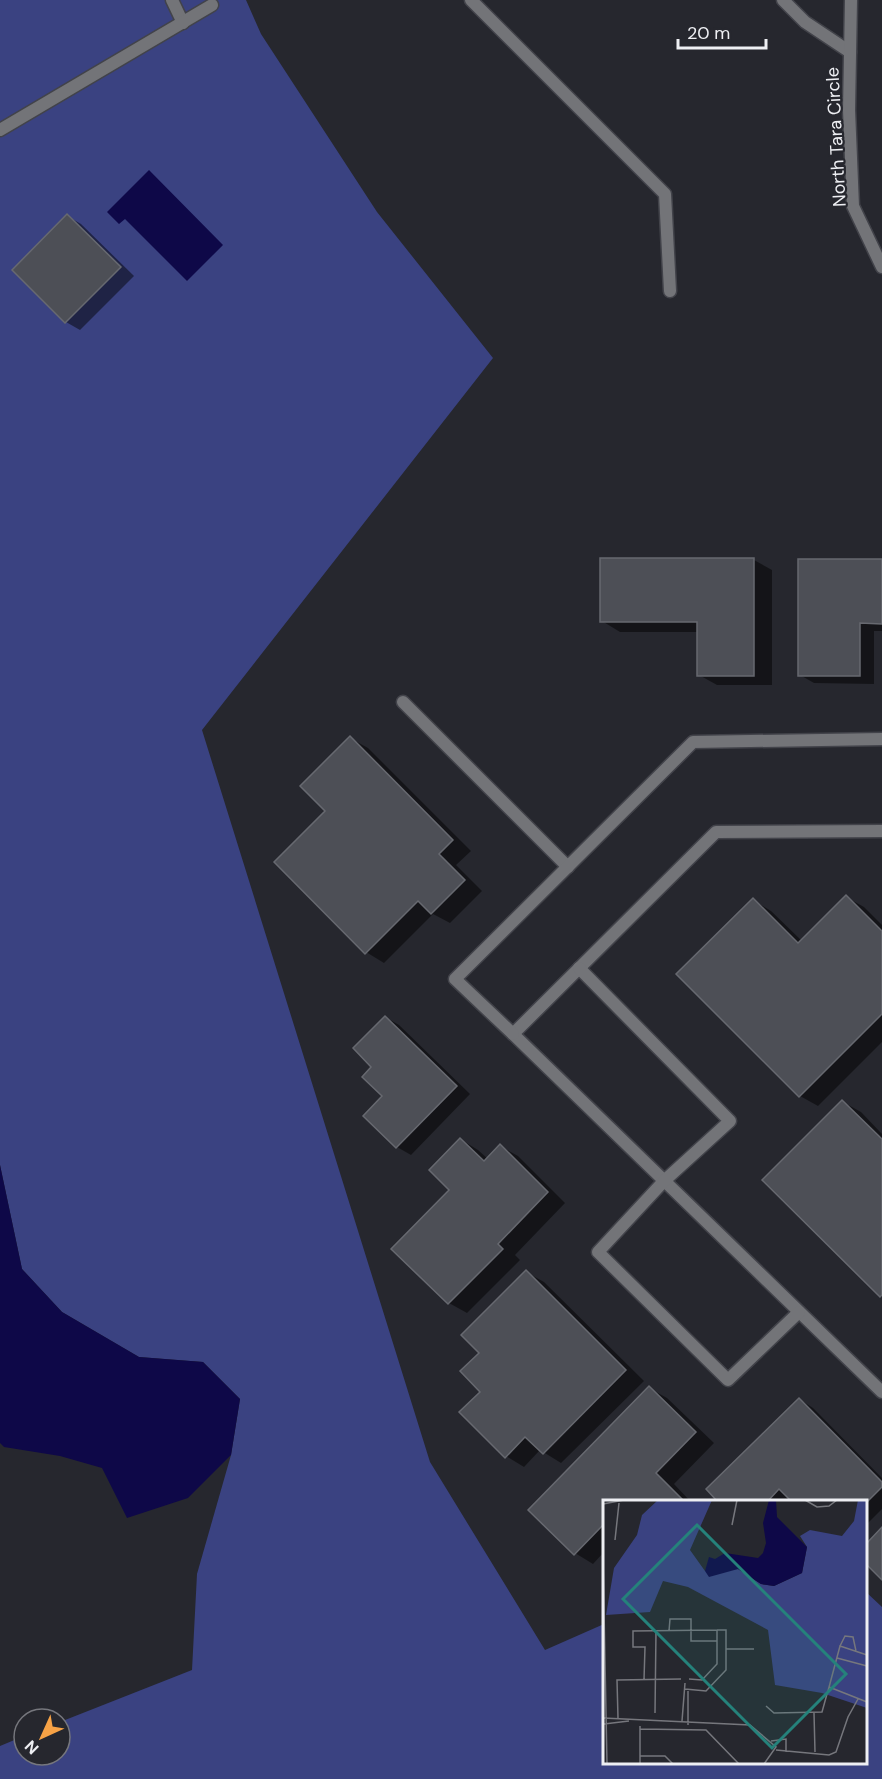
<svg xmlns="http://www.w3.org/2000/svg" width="882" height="1779" viewBox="0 0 882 1779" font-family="'DM Sans',sans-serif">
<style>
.green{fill:#3a4281}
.water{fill:#0e0848}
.shadow{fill:#0007}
.building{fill:#4d4f56;stroke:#676970;stroke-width:1.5}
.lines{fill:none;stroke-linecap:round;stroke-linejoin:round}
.service-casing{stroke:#42434a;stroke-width:15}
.minor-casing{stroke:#42434a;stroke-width:15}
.service{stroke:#737478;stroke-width:12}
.minor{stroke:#737478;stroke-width:12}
.labels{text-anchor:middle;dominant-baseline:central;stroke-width:4.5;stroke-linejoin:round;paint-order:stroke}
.street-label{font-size:18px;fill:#eeeff3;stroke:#26272e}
.inset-road{fill:none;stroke:#76777d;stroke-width:1.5}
.view{fill:#25827b;fill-opacity:0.15;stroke:#25827b;stroke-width:3}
.inset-edge{fill:none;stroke:#eeeff3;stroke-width:3}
</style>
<rect width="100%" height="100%" fill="#26272e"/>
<!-- green -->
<path class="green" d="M0,0H246L261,34L377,212L493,358L202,730L430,1462L545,1650L604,1624V1762H866V1592L882,1607V1779H0V1746L24,1736V1755H60V1722L192,1670L197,1574L231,1455L240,1399L203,1362L139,1357L62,1312L22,1269L0,1165Z"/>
<!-- water -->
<g class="water">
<path d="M149,170L223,245L187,281L125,219L119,224L107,212Z"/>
<path d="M0,1165L22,1269L62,1312L139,1357L203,1362L240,1399L231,1455L188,1498L127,1518L102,1468L60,1456L4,1447L0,1443Z"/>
</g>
<!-- shadow -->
<g class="shadow">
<path d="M67,216L81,224L134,276L80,330L66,322Z"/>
<path d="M754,560L772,570V685H717L699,675V632H620L602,621Z"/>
<path d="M882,561V631H874V684L814,683L800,675Z"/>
<path d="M350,738L368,748L471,851L456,865L482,891L450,923L433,914L384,963L366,952L327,811Z"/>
<path d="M846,897L864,907L882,925V1042L818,1106L800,1096L753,900L771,911L802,941Z"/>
<path d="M385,1017L399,1025L470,1094L411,1155L397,1147L365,1116L384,1096L373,1067Z"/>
<path d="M843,1102L861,1112L882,1134V1297L765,1180Z"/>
<path d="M460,1139L478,1150L488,1159L500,1146L518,1156L565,1203L515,1255L520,1260L467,1313L449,1303L451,1190Z"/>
<path d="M526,1272L544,1282L644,1381L561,1463L540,1450L524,1467L506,1456L482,1392L481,1353Z"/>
<path d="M649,1388L667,1398L714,1443L674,1484L691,1502H604V1552L593,1564L575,1553Z"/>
<path d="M799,1399L813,1408L882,1478V1509L866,1525V1502L791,1499L789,1502H720Z"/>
</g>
<!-- building -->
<g class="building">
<path d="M67,214L121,267L65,323L12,270Z"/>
<path d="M600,558H754V676H697V622H600Z"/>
<path d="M798,559H882V624L860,623V676H798Z"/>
<path d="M350,736L453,840L439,854L465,880L431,914L418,901L365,954L274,862L325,811L300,786Z"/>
<path d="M846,895L882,931V1014L799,1097L676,974L753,898L798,943Z"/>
<path d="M385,1016L457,1086L396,1148L363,1116L382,1096L362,1077L371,1067L353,1048Z"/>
<path d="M842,1100L882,1139V1295L880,1297L762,1180Z"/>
<path d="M460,1138L484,1161L500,1144L548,1192L498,1244L503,1249L448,1304L391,1249L449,1190L429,1170Z"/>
<path d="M526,1270L626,1370L543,1454L525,1437L505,1458L459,1412L480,1392L460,1371L479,1353L461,1335Z"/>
<path d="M649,1386L696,1432L656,1473L685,1502H604V1524L574,1555L528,1510Z"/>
<path d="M799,1398L882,1482V1487L866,1503V1502H792L779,1489L767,1502H718L706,1489Z"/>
<path d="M882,1527V1580L866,1564V1544Z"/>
</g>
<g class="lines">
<!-- service casing -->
<g class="service-casing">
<g id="service">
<path d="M172,0L183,23"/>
<path d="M471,0L665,194L670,291"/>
<path d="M783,0L805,22L850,52"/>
<path d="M0,130L212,5"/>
<path d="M403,702L568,867"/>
<path d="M882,831L716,832L513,1034L882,1392"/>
<path d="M579,968L730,1121L664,1181L598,1252L728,1380L799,1312"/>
<path d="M513,1034L455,979L693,742L882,739"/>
</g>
</g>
<!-- minor casing -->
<g class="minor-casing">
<path id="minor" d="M851,0L849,110L853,206L882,267"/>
</g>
<!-- service -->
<use href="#service" class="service"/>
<!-- minor -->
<use href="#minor" class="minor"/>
</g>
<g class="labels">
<!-- street labels -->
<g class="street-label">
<text transform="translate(836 137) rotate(-93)">North Tara Circle</text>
</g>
</g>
<!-- overview -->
<g transform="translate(603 1500)">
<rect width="264" height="264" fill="#26272e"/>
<path d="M55,0H109L87,50L102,71L135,69L158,84L171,86L199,73L204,47L197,36L207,30L239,36L251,21L255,0H264V208L219,193L172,185L165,130L85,87L60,81L47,112L3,115L11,68L34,35L39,15Z" fill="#3a4281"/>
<path d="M166,0H173L174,17L204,47L199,73L171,86L158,84L135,69L106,77L102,71L106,57L112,59L122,53L155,58L160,53L163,43L160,23Z" fill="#0e0848"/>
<path class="inset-road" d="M202,0L214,7L226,6L234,0M0,4L21,0M129,25L134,0M12,40L16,3M0,57L4,264M66,131L67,119H88V141H114M237,146L242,136L250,137L253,151M123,149H151M234,158L264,166M41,180L42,147H30V131L114,130V164L99,180L86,179M226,187L264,202M82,189L103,191L123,170V130H114M85,191V225M225,191L237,146L264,155M163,206L171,213L219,212L224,194M52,213L53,131M211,213L212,252M0,218L147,225L173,247L161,264M15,218L14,180L78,179M79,221L82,183M1,224L26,221M37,226V264M37,229L103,230L136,264M168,241L183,239V252M173,250L226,255L233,252L245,217L255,199M37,256H62L70,264"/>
<path class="view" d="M94,25L243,174L169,248L20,99Z"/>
<rect width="264" height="264" class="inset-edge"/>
</g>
<!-- north arrow -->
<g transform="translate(42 1737) rotate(225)"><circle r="28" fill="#26272e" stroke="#76777d" stroke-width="1.5"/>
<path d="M0-4.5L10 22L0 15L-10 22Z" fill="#f6a246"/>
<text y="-9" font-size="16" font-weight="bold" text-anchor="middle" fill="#eeeff3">N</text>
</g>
<!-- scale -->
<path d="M678 39v9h88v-9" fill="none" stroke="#eeeff3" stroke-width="3"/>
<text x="687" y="39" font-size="18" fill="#eeeff3" stroke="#26272e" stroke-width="4.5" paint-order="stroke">20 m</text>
</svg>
